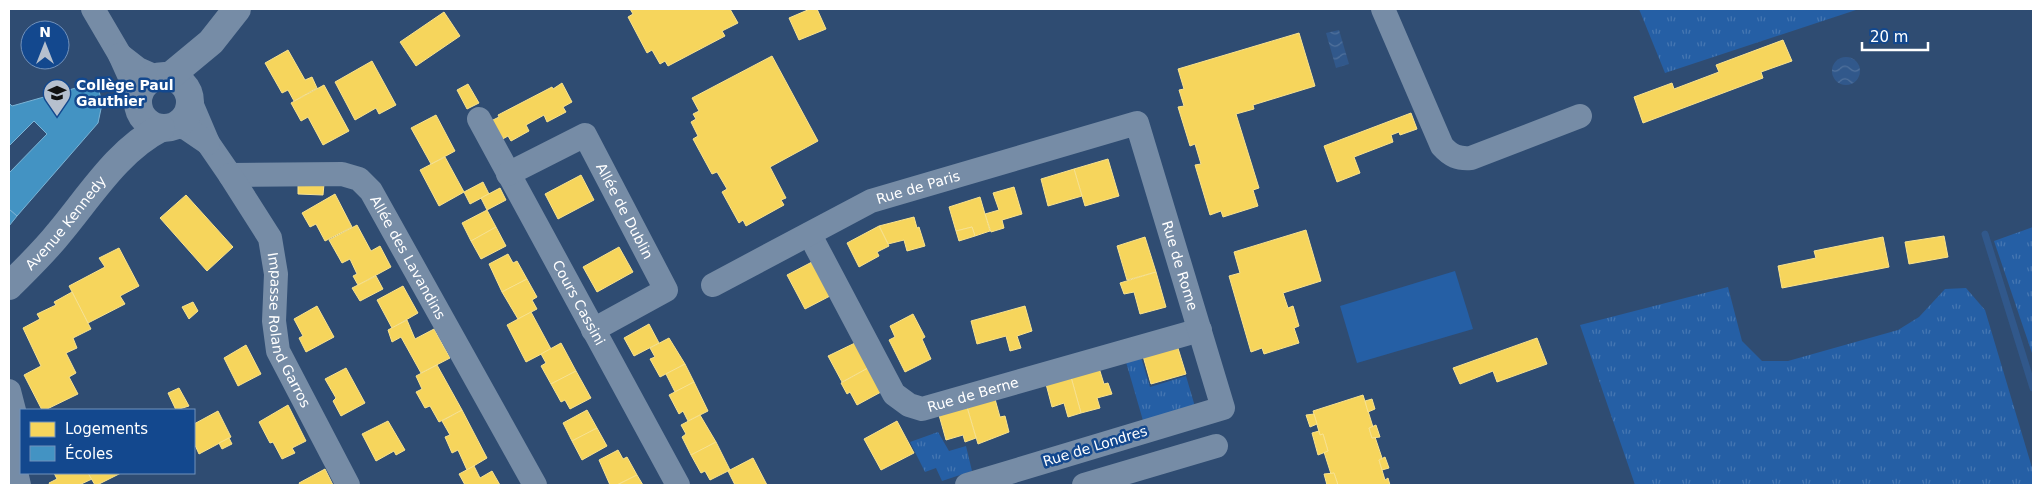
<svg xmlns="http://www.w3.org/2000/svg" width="2042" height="494" viewBox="0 0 2042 494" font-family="'DejaVu Sans',sans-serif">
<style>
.grass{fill:url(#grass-tufts)}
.garden{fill:#255fa5}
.water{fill:url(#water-waves)}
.homes{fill:#f6d55c;stroke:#f9e28d}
.schools{fill:#4393c3;stroke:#7bb3d5}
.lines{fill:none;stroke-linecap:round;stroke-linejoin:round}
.stream{stroke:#31588b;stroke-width:7}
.minor{stroke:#768ca6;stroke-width:24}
.tertiary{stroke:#768ca6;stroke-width:28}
.labels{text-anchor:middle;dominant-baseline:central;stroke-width:5;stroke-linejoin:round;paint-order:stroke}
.poi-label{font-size:14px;font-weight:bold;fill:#fff;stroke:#13488e;text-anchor:start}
.street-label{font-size:14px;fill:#fff;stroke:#13488e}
</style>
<defs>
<pattern id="grass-tufts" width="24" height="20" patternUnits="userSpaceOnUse" patternTransform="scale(1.25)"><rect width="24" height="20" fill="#255fa5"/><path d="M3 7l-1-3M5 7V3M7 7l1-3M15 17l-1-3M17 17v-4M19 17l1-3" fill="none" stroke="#4677b2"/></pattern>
<pattern id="water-waves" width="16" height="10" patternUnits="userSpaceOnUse" patternTransform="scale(1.25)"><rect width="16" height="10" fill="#31588b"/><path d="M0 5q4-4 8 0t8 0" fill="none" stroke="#50719c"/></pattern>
</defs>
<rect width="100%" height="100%" fill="#2f4c72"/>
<!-- grass -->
<g class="grass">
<path d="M1639,9H1859L1665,73Z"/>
<path d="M2033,227V356L1994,241Z"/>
<path d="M1728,287L1742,341L1762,361H1788L1898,330L1919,317L1945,289L1966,288L1985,310L2033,471V485H1635L1580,325Z"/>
<path d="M1141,357L1150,387L1186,376L1196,410L1144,424L1126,362Z"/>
<path d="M938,432L949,451L966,446L972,471L942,481L936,468L925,472L910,442Z"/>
</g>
<!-- garden -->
<path class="garden" d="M1455,271L1473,329L1357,363L1340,306Z"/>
<!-- water -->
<g class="water">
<path d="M1339,30L1349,64L1336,68L1326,33Z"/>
<circle cx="1846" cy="71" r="14"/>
</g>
<!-- homes -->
<g class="homes">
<path d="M630,9H730L738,23L722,31L725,36L668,66L665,61L660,64L652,50L647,53L628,17L633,14Z"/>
<path d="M810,9H817L826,29L799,40L789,18Z"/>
<path d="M444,12L460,36L416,66L400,42Z"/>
<path d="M1299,33L1315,86L1253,105L1254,109L1236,114L1259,188L1253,190L1258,206L1223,217L1221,211L1210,215L1195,165L1201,164L1195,144L1190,146L1178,107L1184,106L1179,90L1184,89L1178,69Z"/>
<path d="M1783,40L1792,61L1761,72L1763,78L1643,123L1634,97L1672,83L1674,89L1719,72L1716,65Z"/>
<path d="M288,50L305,80L312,77L317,88L294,101L288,90L282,93L265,63Z"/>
<path d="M772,56L818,141L770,167L786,198L781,200L784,205L746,226L743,220L739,223L722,192L727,189L717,172L712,174L693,139L698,136L691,122L696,119L693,114L699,111L692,98Z"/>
<path d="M372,61L396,105L379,114L376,108L355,120L335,82Z"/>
<path d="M562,83L572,102L563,107L566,112L547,122L544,115L526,125L529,131L511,141L508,136L499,141L489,122L499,117L498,115L552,87L553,89Z"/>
<path d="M468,84L479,103L467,109L457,90Z"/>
<path d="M324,85L349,131L323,145L308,117L301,121L291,103Z"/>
<path d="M1411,113L1417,129L1400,135L1399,132L1391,135L1393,142L1354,157L1360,173L1337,182L1324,146Z"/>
<path d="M436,115L455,151L431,164L411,128Z"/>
<path d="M445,157L464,192L439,206L420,170Z"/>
<path d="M1108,159L1119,196L1085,206L1074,169Z"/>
<path d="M1074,169L1082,196L1048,206L1041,179Z"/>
<path d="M581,175L594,200L558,219L545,194Z"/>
<path d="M483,182L489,194L470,204L464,192Z"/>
<path d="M298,184H324L323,195L298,194Z"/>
<path d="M1014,187L1022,214L1002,220L1004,228L991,232L985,214L999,210L993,193Z"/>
<path d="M500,188L506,200L487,210L481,198Z"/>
<path d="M335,194L352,227L325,241L316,224L310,227L302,213Z"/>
<path d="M186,195L233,247L207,271L160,218Z"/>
<path d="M980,197L990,231L975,236L972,227L956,231L949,207Z"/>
<path d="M487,210L496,227L471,241L462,223Z"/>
<path d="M914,217L917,228L919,227L925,246L907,251L904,240L888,244L879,226Z"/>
<path d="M357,225L371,251L380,246L391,267L358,285L353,276L357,274L350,259L342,263L329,240Z"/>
<path d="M879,226L889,246L877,252L879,256L859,267L847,243Z"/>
<path d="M496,227L506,246L481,259L471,241Z"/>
<path d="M972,227L975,236L959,241L956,231Z"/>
<path d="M1306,230L1321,281L1283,293L1288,308L1293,306L1299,326L1294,328L1299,343L1264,354L1262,348L1251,352L1229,276L1240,273L1234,252Z"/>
<path d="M1944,236L1948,257L1909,264L1905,242Z"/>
<path d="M1145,237L1156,272L1127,280L1117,246Z"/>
<path d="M1883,237L1889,267L1782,288L1778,266L1816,258L1814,251Z"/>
<path d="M619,247L633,272L597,292L583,267Z"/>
<path d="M119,248L139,286L120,296L125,304L88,323L69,286L105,267L99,258Z"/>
<path d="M508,254L513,263L517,261L527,279L502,292L489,264Z"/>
<path d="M812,262L830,296L805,309L787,275Z"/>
<path d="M1156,272L1166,307L1140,314L1134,292L1124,294L1120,283Z"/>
<path d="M376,276L383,289L360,301L352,288Z"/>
<path d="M527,279L537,297L532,300L537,309L518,319L502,292Z"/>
<path d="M403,286L418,313L392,328L377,300Z"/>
<path d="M72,292L91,329L73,338L77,348L66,353L76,373L69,377L78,394L45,410H42L24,375L41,366L23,328L40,319L37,314L56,305L54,302Z"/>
<path d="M193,302L198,311L189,319L182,307Z"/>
<path d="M317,306L334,337L306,352L299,338L303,336L294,319Z"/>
<path d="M1025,306L1032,331L1017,336L1021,348L1010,351L1006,336L977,344L971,321Z"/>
<path d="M531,312L551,349L526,362L507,325Z"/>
<path d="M913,314L925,337L922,339L931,359L905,372L889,340L895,337L890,326Z"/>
<path d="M407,320L415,339L434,329L450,358L421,373L401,337L392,342L388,330Z"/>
<path d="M649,324L659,343L634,356L624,338Z"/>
<path d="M669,338L685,364L660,377L650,359L655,357L650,348Z"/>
<path d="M1537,338L1547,364L1497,382L1493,371L1460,384L1453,368Z"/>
<path d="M561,343L576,371L551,384L541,366L546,363L541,354Z"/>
<path d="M855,343L868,368L842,382L828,356Z"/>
<path d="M246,345L261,374L238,386L224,358Z"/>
<path d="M1177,345L1186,374L1151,384L1143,356Z"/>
<path d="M685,364L694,382L675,392L666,374Z"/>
<path d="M437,365L462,410L439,422L430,406L425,408L416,392L422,389L416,376Z"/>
<path d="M346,368L365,403L341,416L333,401L336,398L325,379Z"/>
<path d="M868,368L881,392L857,405L850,392L847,394L841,383Z"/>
<path d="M1099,368L1104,384L1108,383L1112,394L1097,398L1100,408L1081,413L1071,377Z"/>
<path d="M576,371L591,398L570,409L565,400L561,402L551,384Z"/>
<path d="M1071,377L1081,413L1068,417L1064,403L1052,407L1046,384Z"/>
<path d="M694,382L708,411L688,421L683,411L679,414L669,395Z"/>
<path d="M179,388L189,406L176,410L168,393Z"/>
<path d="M1363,395L1373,427L1369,428L1372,438L1375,437L1382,458L1379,460L1385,480L1388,478L1390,485H1338L1334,473L1331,474L1324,452L1328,451L1323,434L1320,435L1313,411Z"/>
<path d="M995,399L1000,417L1005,416L1009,432L978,444L967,407Z"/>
<path d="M1372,399L1375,409L1368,412L1365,401Z"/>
<path d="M288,405L306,441L292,448L295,453L282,459L273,442L270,443L259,422Z"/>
<path d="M967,407L976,438L965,442L963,435L946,440L939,415Z"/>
<path d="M462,410L487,458L467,470L458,450L452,453L445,437L450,435L442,421Z"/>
<path d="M587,410L597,428L572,441L563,423Z"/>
<path d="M218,411L231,437L199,454L194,443V424Z"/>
<path d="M1314,414L1317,424L1310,427L1306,415Z"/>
<path d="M700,415L716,442L691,455L682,437L686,434L681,425Z"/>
<path d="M388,421L405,450L396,455L394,451L376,461L362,434Z"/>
<path d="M897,421L914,453L881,470L864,439Z"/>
<path d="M1376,425L1380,437L1372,438L1369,428Z"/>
<path d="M597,428L607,446L582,460L572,441Z"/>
<path d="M1319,431L1320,435L1323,434L1328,451L1318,455L1312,433Z"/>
<path d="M229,438L232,444L222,449L219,443Z"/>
<path d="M716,442L730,470L710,480L705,471L701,473L691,455Z"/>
<path d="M618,450L623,459L627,457L637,475L617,485H610L599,460Z"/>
<path d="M1385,457L1389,468L1382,470L1379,460Z"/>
<path d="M753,458L767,485H735L728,471Z"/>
<path d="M474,466L480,478L492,471L500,485H465L459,474Z"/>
<path d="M325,469L333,485H300L299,483Z"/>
<path d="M54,473H88L92,479L79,485H50L49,483L57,479Z"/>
<path d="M88,473H121L97,485H95Z"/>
<path d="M1334,473L1338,485H1327L1324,474Z"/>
<path d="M637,475L643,485H617Z"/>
</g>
<!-- schools -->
<g class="schools">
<path d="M97,82L102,104L98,123L17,216L10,210L9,212V171L10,172L47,134L34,121L9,146V103L12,106Z"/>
<path d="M10,210L17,216L9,226V212Z"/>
</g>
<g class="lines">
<!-- stream -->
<path class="stream" d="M1985,234L2033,388"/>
<!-- minor -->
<g class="minor">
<path d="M93,9L120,55L138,95"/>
<path d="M1383,9L1442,146C1451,156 1458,159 1471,158L1580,116"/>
<path d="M120,55L138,69L156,77"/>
<path id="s1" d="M191,103L208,143L230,175L342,174L359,179L371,191L535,485"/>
<path id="s2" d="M479,119L678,485"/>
<path d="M175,126L186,128L208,143"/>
<path id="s3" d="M508,174L585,135L666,290L593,330"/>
<path id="s4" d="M230,175L270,238L276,274L274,321L278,351L348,485"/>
<path id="s5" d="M810,235L894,394L909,405L922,409L1200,330"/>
<path id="s6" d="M713,285L871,201L1137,123L1223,408L967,485"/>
<path d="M9,391L17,422L15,468L19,485"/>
<path d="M1084,485L1216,446"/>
</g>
<!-- tertiary -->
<g class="tertiary">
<circle cx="164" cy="102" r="26"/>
<path d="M170,76L211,42L237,9"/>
<path id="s7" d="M9,286C26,269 44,252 59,233C90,196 118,150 161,128"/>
</g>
</g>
<!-- icons -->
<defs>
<g id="school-pin" transform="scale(1.4375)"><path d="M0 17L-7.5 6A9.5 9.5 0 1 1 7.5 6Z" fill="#b6c0ce" stroke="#13488e"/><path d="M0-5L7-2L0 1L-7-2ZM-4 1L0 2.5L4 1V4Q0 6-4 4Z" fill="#111"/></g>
</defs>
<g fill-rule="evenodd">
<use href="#school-pin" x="57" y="93"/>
</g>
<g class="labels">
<!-- poi labels -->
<g class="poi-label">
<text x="76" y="85">Collège Paul<tspan x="76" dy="16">Gauthier</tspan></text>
</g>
<!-- street labels -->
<g class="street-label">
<text stroke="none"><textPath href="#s6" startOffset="228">Rue de Paris</textPath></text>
<text stroke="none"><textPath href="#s3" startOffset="172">Allée de Dublin</textPath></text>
<text stroke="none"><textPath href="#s7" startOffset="85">Avenue Kennedy</textPath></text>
<text stroke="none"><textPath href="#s1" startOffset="305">Allée des Lavandins</textPath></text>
<text stroke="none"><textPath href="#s6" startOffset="605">Rue de Rome</textPath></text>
<text stroke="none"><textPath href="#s2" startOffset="209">Cours Cassini</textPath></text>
<text stroke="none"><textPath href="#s4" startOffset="170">Impasse Roland Garros</textPath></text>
<text stroke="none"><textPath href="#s5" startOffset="265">Rue de Berne</textPath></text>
<text transform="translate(1095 446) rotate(-17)">Rue de Londres</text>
</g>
</g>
<!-- border -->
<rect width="2042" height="494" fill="none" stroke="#ffffff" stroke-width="20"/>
<!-- legend -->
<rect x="20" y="409" width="175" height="65" fill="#13488e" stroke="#7191bb"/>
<rect x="30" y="422" width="25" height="15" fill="#f6d55c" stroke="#7191bb"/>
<text x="65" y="434" font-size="15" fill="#ffffff">Logements</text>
<rect x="30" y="446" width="25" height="15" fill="#4393c3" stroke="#7191bb"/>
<text x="65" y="459" font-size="15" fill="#ffffff">Écoles</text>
<!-- north arrow -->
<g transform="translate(45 45)"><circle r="24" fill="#13488e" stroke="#7191bb"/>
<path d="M0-4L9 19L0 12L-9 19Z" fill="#b6c0ce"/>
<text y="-8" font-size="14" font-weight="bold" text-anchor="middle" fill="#ffffff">N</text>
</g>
<!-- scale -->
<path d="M1862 42v8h66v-8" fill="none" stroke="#ffffff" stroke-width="2.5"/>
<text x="1870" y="42" font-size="15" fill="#ffffff" stroke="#13488e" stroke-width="4" paint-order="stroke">20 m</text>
</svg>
